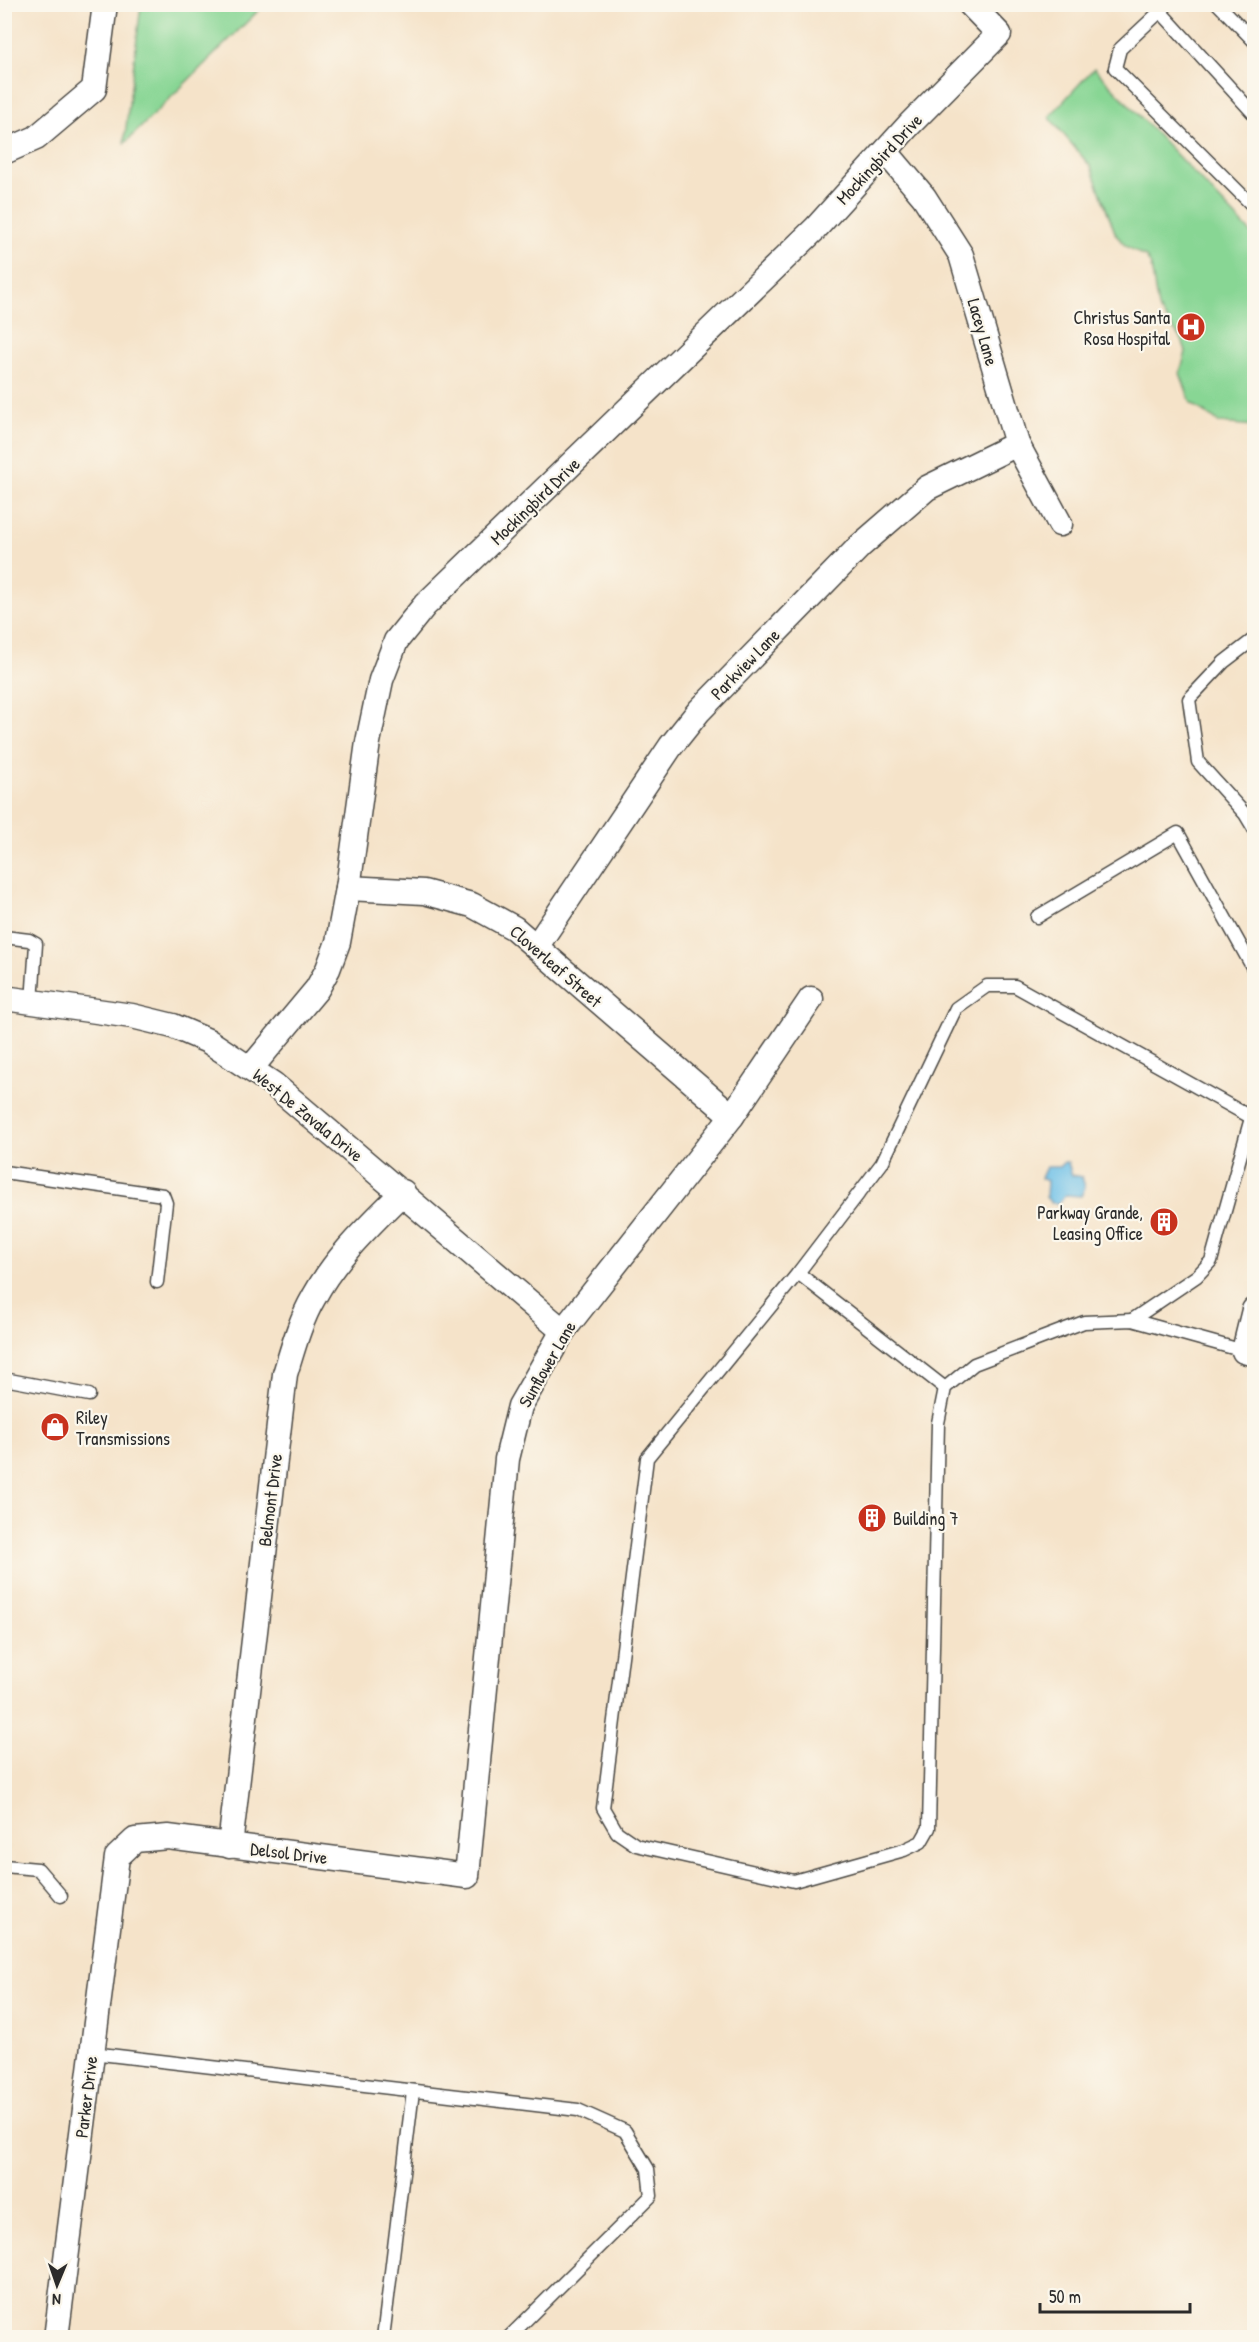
<svg xmlns="http://www.w3.org/2000/svg" width="1259" height="2342" viewBox="0 0 1259 2342" font-family="'Patrick Hand',sans-serif">
<style>
.green{fill:#88d694;stroke:#5a8060;stroke-width:1.5}
.water{fill:#6bbfe8;stroke:#4b758a;stroke-width:1.5}
.lines{fill:none;stroke-linecap:round;stroke-linejoin:round}
.lane-casing{stroke:#494743;stroke-width:15}
.street-casing{stroke:#494743;stroke-width:27}
.lane{stroke:#fff;stroke-width:12}
.street{stroke:#fff;stroke-width:24}
.labels{text-anchor:middle;dominant-baseline:central;stroke-width:4.5;stroke-linejoin:round;paint-order:stroke}
.street-label{font-size:18px;fill:#2b2b2b;stroke:#fbf7ec}
.poi-label{font-size:18px;fill:#2b2b2b;stroke:#fbf7ec;text-anchor:end}
</style>
<rect width="100%" height="100%" fill="#fbf7ec"/>
<filter id="ink" filterUnits="userSpaceOnUse"><feTurbulence type="fractalNoise" baseFrequency=".0167" numOctaves="2"/><feDisplacementMap in="SourceGraphic" scale="12" xChannelSelector="R" yChannelSelector="G"/><feConvolveMatrix kernelMatrix="1 2 1 2 8 2 1 2 1" color-interpolation-filters="sRGB"/></filter>
<filter id="wash" filterUnits="userSpaceOnUse"><feTurbulence type="fractalNoise" baseFrequency=".008" numOctaves="4" result="noise"/><feDisplacementMap in="SourceGraphic" scale="24" xChannelSelector="R" yChannelSelector="G"/><feGaussianBlur stdDeviation="1.35" result="paint"/><feColorMatrix in="noise" values="0 0 0 0 0 0 0 0 0 0 0 0 0 0 0 0 0 1.4 0 .05"/><feComposite in="paint" operator="in"/></filter>
<g filter="url(#wash)">
<rect width="100%" height="100%" fill="#f5e3c9"/>
<!-- green -->
<g class="green">
<path d="M141,5H264L124,144Z"/>
<path d="M1094,68L1254,236V426L1220,423L1191,403L1180,373L1186,352L1183,342L1158,308L1151,266L1146,257L1126,246L1116,235L1091,167L1049,117Z"/>
</g>
<!-- water -->
<path class="water" d="M1064,1162L1068,1163L1072,1175L1082,1177L1085,1187L1081,1196L1066,1195L1058,1203H1051L1046,1197L1047,1181L1041,1178L1046,1167H1059Z"/>
</g>
<g filter="url(#ink)">
<g class="lines">
<!-- lane casing -->
<g class="lane-casing">
<g id="lane">
<path d="M1168,4L1120,49L1115,68L1254,207"/>
<path d="M1218,4L1254,41"/>
<path d="M1160,11L1254,114"/>
<path d="M1254,639L1224,662L1189,699L1198,762L1245,814L1254,829"/>
<path d="M1037,917L1178,833L1254,970"/>
<path d="M4,937L29,940L36,944L32,1002"/>
<path d="M4,1172L163,1195L166,1203L157,1282"/>
<path d="M798,1273L945,1388"/>
<path d="M1132,1320L1197,1276L1211,1261L1251,1118"/>
<path d="M1244,1351L1132,1320L1084,1322L974,1364L945,1388L938,1423L929,1828L921,1842L904,1850L794,1881L636,1845L617,1832L603,1808L647,1458L798,1273L882,1163L956,1008L987,986H1015L1254,1119"/>
<path d="M4,1379L89,1395"/>
<path d="M4,1866L38,1869L61,1896"/>
<path d="M92,2053L578,2110L625,2131L648,2169L651,2196L508,2338"/>
<path d="M383,2338L413,2091"/>
</g>
</g>
<!-- street casing -->
<g class="street-casing">
<g id="street">
<path d="M4,152L36,138L94,89L105,4"/>
<path d="M886,152L924,197L961,255L1017,444L1060,524"/>
<path d="M348,888L424,892L472,905L514,928L732,1116"/>
<path d="M536,947L671,746L699,711L860,546L927,488L1017,444"/>
<path d="M4,998L132,1016L173,1026L208,1041L273,1084L563,1331"/>
<path d="M251,1068L317,989L328,969L338,942L348,888L368,742L381,680L396,641L425,605L815,229L909,125L999,34L970,4"/>
<path d="M1254,1310L1244,1351L1254,1354"/>
<path d="M230,1846L285,1374C293,1348 300,1321 314,1297C336,1256 371,1224 403,1192"/>
<path d="M56,2338L117,1857L135,1840L168,1837L467,1876L507,1459L520,1406L563,1331L732,1116L811,999"/>
</g>
</g>
<!-- lane -->
<use href="#lane" class="lane"/>
<!-- street -->
<use href="#street" class="street"/>
</g>
</g>
<!-- icons -->
<defs>
<g id="hospital-disc" transform="scale(1.5)"><circle r="9.5" fill="#c8321e" stroke="#fbf7ec"/><path d="M-5-5h3v3.5h4V-5h3V5h-3V1.5h-4V5h-3Z" fill="#fff"/></g>
<g id="building-disc" transform="scale(1.5)"><circle r="9.5" fill="#c8321e" stroke="#fbf7ec"/><path d="M-4-6H4V6H1V3H-1V6H-4ZM-2.5-4.3h1.7v1.8h-1.7ZM.8-4.3h1.7v1.8H.8ZM-2.5-1h1.7V.8h-1.7ZM.8-1h1.7V.8H.8Z" fill="#fff"/></g>
<g id="shop-disc" transform="scale(1.5)"><circle r="9.5" fill="#c8321e" stroke="#fbf7ec"/><path d="M-5-2.5h2.3a2.7 3.5 0 0 1 5.4 0H5L5.5 6h-11ZM-1.5-2.5h3a1.5 2.3 0 0 0-3 0Z" fill="#fff"/></g>
</defs>
<g fill-rule="evenodd">
<use href="#hospital-disc" x="1191" y="327"/>
<use href="#building-disc" x="1164" y="1222"/>
<use href="#shop-disc" x="55" y="1427"/>
<use href="#building-disc" x="872" y="1518"/>
</g>
<g class="labels">
<!-- street labels -->
<g class="street-label">
<text transform="translate(879 159) rotate(-47)">Mockingbird Drive</text>
<text transform="translate(983 332) rotate(74)">Lacey Lane</text>
<text transform="translate(535 501) rotate(-44)">Mockingbird Drive</text>
<text transform="translate(745 664) rotate(-46)">Parkview Lane</text>
<text transform="translate(556 966) rotate(41)">Cloverleaf Street</text>
<text transform="translate(308 1115) rotate(39)">West De Zavala Drive</text>
<text transform="translate(547 1364) rotate(-60)">Sunflower Lane</text>
<text transform="translate(270 1500) rotate(-83)">Belmont Drive</text>
<text transform="translate(289 1853) rotate(7)">Delsol Drive</text>
<text transform="translate(86 2097) rotate(-83)">Parker Drive</text>
</g>
<!-- poi labels -->
<g class="poi-label">
<text x="1170" y="317">Christus Santa<tspan x="1170" dy="21">Rosa Hospital</tspan></text>
<text x="1143" y="1212">Parkway Grande,<tspan x="1143" dy="21">Leasing Office</tspan></text>
<text x="76" y="1417" text-anchor="start">Riley<tspan x="76" dy="21">Transmissions</tspan></text>
<text x="893" y="1518" text-anchor="start">Building 7</text>
</g>
</g>
<!-- margin -->
<rect width="1259" height="2342" fill="none" stroke="#fbf7ec" stroke-width="24"/>
<!-- north arrow -->
<g transform="translate(57 2285) rotate(182)" stroke="#fbf7ec" stroke-width="4.5" paint-order="stroke">
<path d="M0-4.5L10 22L0 15L-10 22Z" fill="#2b2b2b"/>
<text y="-9" font-size="16" font-weight="bold" text-anchor="middle" fill="#2b2b2b">N</text>
</g>
<!-- scale -->
<path d="M1040 2303v9h150v-9" fill="none" stroke="#2b2b2b" stroke-width="3"/>
<text x="1049" y="2303" font-size="18" fill="#2b2b2b" stroke="#fbf7ec" stroke-width="4.5" paint-order="stroke">50 m</text>
</svg>
